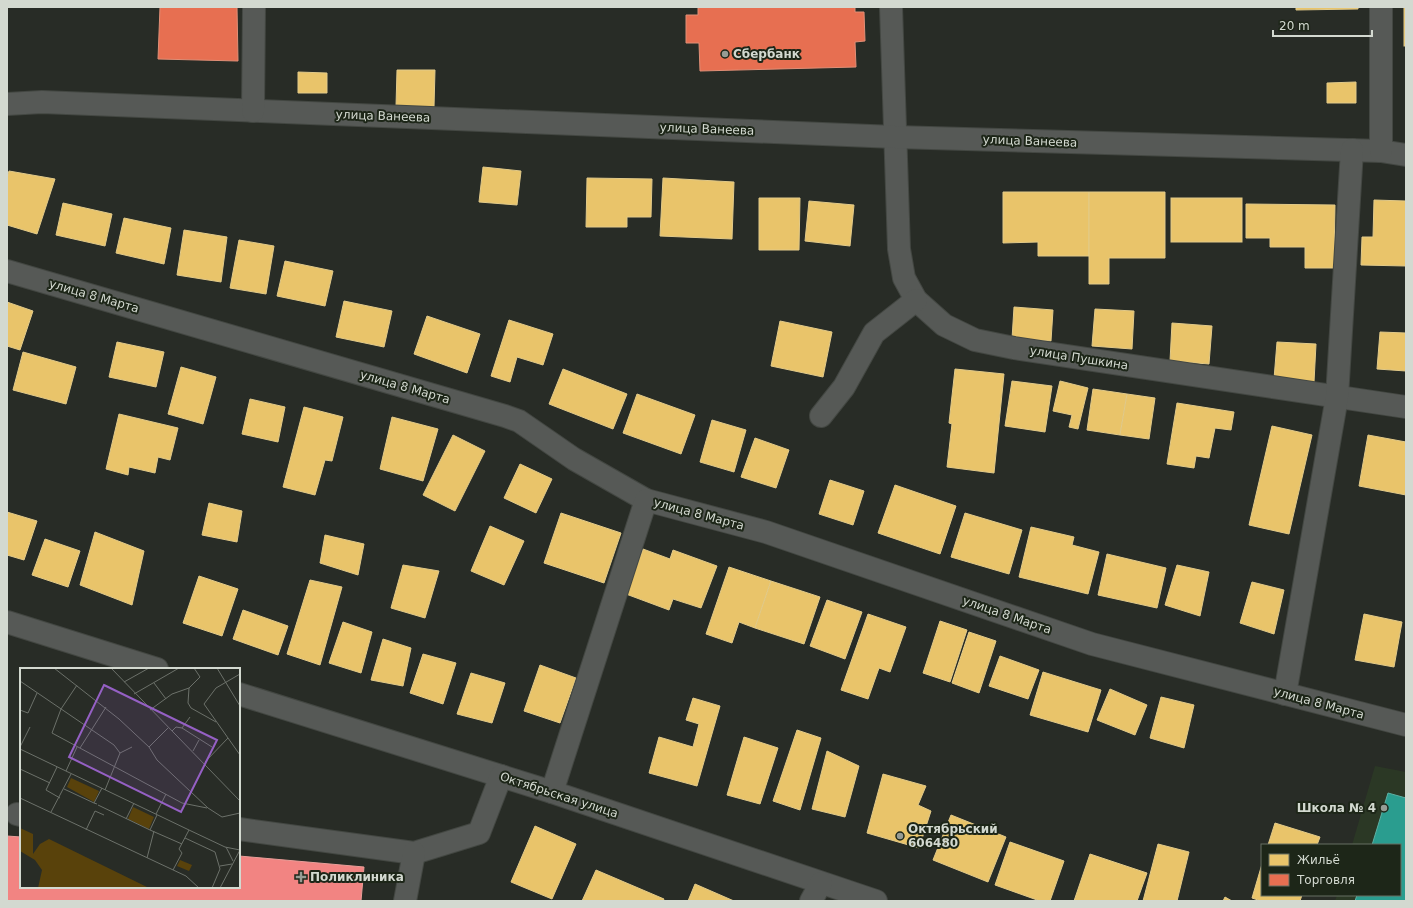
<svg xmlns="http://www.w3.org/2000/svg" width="1413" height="908" viewBox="0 0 1413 908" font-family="'DejaVu Sans',sans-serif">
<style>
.built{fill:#2b3825}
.homes{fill:#e9c46a;stroke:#e2ca89}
.shops{fill:#e76f51;stroke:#e18f77}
.schools{fill:#2a9d8f;stroke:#5dafa2}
.health{fill:#f28482;stroke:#e99e99}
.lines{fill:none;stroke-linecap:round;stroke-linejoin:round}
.minor-casing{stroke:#434742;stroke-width:24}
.minor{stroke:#565956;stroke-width:22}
.poi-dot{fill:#979c94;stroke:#1d2618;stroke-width:1.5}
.labels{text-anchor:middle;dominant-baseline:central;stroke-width:4;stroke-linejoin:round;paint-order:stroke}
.poi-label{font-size:12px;font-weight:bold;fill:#d3d9d0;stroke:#1d2618;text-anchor:start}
.street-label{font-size:12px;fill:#d3d9d0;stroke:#1d2618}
.inset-road{fill:none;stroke:#6c716a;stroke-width:1}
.view{fill:#9560c4;fill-opacity:0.15;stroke:#9560c4;stroke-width:2}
.inset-edge{fill:none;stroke:#d3d9d0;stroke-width:2}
</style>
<rect width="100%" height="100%" fill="#282c26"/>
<!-- built -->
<path class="built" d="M1375,766L1406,772V901H1335L1337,895H1400V845H1352Z"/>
<!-- homes -->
<g class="homes">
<path d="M1296,7H1358V9L1296,10Z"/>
<rect x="1404" y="7" width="2" height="39"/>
<path d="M397,70H435L434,107L396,106Z"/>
<path d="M298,72L327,73V93H298Z"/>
<path d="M1356,82V103H1327V83Z"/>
<path d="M483,167L521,171L517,205L479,202Z"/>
<path d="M9,171L55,179L37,234L7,225V178Z"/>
<path d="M587,178L652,179L651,217H627V227H586Z"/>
<path d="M663,178L734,182L732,239L660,236Z"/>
<path d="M1003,192H1089V256H1038V242L1003,243Z"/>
<path d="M1089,192H1165V258H1109V284H1089Z"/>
<path d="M759,198H800L799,250H759Z"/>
<rect x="1171" y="198" width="71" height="44"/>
<path d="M1374,200L1406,201V266L1361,265L1362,237H1373Z"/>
<path d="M809,201L854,205L850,246L805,241Z"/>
<path d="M63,203L112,214L105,246L56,235Z"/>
<path d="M1246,204L1335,205L1334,268H1305V247H1270V238H1246Z"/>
<path d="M124,218L171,228L164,264L116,253Z"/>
<path d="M184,230L227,237L221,282L177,275Z"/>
<path d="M239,240L274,246L266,294L230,288Z"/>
<path d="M285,261L333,271L325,306L277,296Z"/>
<path d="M344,301L392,311L384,347L336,337Z"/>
<path d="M7,302L33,311L20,350L7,346Z"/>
<path d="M1014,307L1053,310L1051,341L1012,339Z"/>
<path d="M1095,309L1134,311L1132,349L1092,346Z"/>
<path d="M427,316L480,334L467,373L414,354Z"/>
<path d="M509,320L553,334L543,365L517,357L510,382L491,376Z"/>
<path d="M780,321L832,332L823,377L771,366Z"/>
<path d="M1172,323L1212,326L1209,364L1170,361Z"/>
<path d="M1380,332L1406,333V371L1377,369Z"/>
<path d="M117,342L164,352L156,387L109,377Z"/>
<path d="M1277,342L1316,344L1314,382L1274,379Z"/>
<path d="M23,352L76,367L66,404L13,390Z"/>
<path d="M181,367L216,377L203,424L168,414Z"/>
<path d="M563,369L627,394L613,429L549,404Z"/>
<path d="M955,369L1004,374L994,473L947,467L952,424L949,423Z"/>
<path d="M1012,381L1052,386L1045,432L1005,426Z"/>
<path d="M1060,381L1088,388L1078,429L1069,427L1072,415L1053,411Z"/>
<path d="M1093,389L1127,394L1120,435L1087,430Z"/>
<path d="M637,394L695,415L681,454L623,433Z"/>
<path d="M1127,394L1155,398L1149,439L1120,435Z"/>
<path d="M250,399L285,407L278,442L242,434Z"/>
<path d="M1177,403L1234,412L1231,430L1215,428L1209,458L1196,456L1194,468L1167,464Z"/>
<path d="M304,407L343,417L332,461L325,460L315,495L283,487Z"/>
<path d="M119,414L178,428L170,460L158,457L155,473L129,467L128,475L106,469Z"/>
<path d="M392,417L438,429L423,481L380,469Z"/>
<path d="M712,420L746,430L734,472L700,462Z"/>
<path d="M1272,426L1312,435L1289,534L1249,525Z"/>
<path d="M453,435L485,451L455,511L423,495Z"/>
<path d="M1368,435L1406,442V495L1359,486Z"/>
<path d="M755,438L789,450L776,488L741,477Z"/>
<path d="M520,464L552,479L536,513L504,498Z"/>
<path d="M830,480L864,491L853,525L819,514Z"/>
<path d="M895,485L956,506L940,554L878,533Z"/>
<path d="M209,503L242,511L237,542L202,535Z"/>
<path d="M7,512L37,521L24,560L7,555Z"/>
<path d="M561,513L621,533L604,583L544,563Z"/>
<path d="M965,513L1022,530L1009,574L951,557Z"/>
<path d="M490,526L524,541L504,585L471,571Z"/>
<path d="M1031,527L1074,537L1072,545L1099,552L1088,594L1019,577Z"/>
<path d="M95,532L144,551L132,605L80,585Z"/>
<path d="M325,535L364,544L358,575L320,563Z"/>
<path d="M45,539L80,551L68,587L32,575Z"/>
<path d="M643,549L670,559L673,550L717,566L701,608L673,599L669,610L626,594Z"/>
<path d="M1107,554L1166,568L1157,608L1098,595Z"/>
<path d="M403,565L439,571L425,618L391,608Z"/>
<path d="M1177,565L1209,572L1200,616L1165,605Z"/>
<path d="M729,567L771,581L755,628L739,622L732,643L706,634Z"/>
<path d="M199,576L238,589L222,636L183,623Z"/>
<path d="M310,580L342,587L320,665L287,654Z"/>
<path d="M771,581L820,597L804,644L755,628Z"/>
<path d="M1252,582L1284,590L1274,634L1240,623Z"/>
<path d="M827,600L862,612L845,659L810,646Z"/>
<path d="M243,610L288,626L278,655L233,639Z"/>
<path d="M868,614L906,627L890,672L879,668L868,699L841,690Z"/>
<path d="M1364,614L1402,622L1394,667L1355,660Z"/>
<path d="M940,621L967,630L950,682L923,673Z"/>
<path d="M343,622L372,632L361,673L329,663Z"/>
<path d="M969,632L996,641L979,693L952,683Z"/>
<path d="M383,639L411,648L403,686L371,680Z"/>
<path d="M423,654L456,663L443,704L410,693Z"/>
<path d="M1000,656L1039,670L1028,699L989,686Z"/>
<path d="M540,665L576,678L560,723L524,711Z"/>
<path d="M1043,672L1101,690L1088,732L1030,715Z"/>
<path d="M471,673L505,683L492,723L457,714Z"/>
<path d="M1110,689L1147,705L1135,735L1097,720Z"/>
<path d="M1161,697L1194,705L1184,748L1150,738Z"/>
<path d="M693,698L720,706L697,786L649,773L659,737L693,747L699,724L686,720Z"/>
<path d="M797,730L821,738L800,810L773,801Z"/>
<path d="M744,737L778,748L760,804L727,795Z"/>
<path d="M827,751L859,766L845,817L812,809Z"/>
<path d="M883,774L926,786L918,805L931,811L919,848L867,833Z"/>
<path d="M951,815L1006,837L988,882L933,860Z"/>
<path d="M1275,823L1320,837L1317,845H1268Z"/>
<path d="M535,826L576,844L552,899L511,882Z"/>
<path d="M1010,842L1064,861L1050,901H1040L995,885Z"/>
<path d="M1158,844L1189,852L1177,901H1143Z"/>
<path d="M1090,854L1147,873L1137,901H1074Z"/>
<path d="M1262,864V895H1302L1300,901H1261L1252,898Z"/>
<path d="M596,870L664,899L663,901H582Z"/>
<path d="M695,884L734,901H688Z"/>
<path d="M1225,897L1232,901H1223Z"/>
</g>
<!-- shops -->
<g class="shops">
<path d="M160,7H237L238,61L158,59Z"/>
<path d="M698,7H855V12H864L865,41L855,42L856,67L700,71L699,43H686V15H698Z"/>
</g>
<!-- schools -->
<path class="schools" d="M1388,793L1406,798V901H1355L1357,895H1400V845H1372Z"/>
<!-- health -->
<path class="health" d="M7,836L21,837V887H239V856L364,867L361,901H7Z"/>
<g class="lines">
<!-- minor casing -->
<g class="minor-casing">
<g id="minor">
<path d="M891,7L899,249L904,278L916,300L944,325L975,340L1014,348L1406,407"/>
<path d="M7,104L42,102L895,137L1381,151L1406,155"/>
<path d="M253,111L254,7"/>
<path d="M1381,151V7"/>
<path d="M7,271L505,416L519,421L574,459L646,500L766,532L1092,644L1406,725"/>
<path d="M821,416L844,387L874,333L916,300"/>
<path d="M7,622L157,669"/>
<path d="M239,694L552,792L876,901"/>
<path d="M1285,694L1337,397L1352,150"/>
<path d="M552,792L646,500"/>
<path d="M17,814L21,815"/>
<path d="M239,829L414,853L479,833L501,776"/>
<path d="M405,901L414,853"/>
<path d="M811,901L821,883"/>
</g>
</g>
<!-- minor -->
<use href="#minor" class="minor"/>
</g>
<!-- markers -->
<g class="poi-dot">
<circle cx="725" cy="54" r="4"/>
<circle cx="1384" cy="808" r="4"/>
<circle cx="900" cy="836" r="4"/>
<path d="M299 871h4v4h4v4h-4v4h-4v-4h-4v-4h4z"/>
</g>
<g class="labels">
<!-- poi labels -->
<g class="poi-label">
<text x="733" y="54">Сбербанк</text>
<text x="1376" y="808" text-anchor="end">Школа № 4</text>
<text x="908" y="829">Октябрьский<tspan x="908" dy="14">606480</tspan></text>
<text x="310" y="877">Поликлиника</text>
</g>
<!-- street labels -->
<g class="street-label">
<text transform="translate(383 116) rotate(2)">улица Ванеева</text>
<text transform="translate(707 129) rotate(2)">улица Ванеева</text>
<text transform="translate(1030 141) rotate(2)">улица Ванеева</text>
<text transform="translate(94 296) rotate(16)">улица 8 Марта</text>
<text transform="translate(1079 358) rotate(9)">улица Пушкина</text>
<text transform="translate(405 387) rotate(16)">улица 8 Марта</text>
<text transform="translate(699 514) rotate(15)">улица 8 Марта</text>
<text transform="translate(1007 615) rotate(19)">улица 8 Марта</text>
<text transform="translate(1319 703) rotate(15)">улица 8 Марта</text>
<text transform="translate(559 795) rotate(18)">Октябрьская улица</text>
</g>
</g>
<!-- overview -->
<g transform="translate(20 668)">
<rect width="220" height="220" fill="#282c26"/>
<path d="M51,110L79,123L74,134L47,119ZM113,139L134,149L129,161L108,151ZM0,160L13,166V186L20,176L29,171L129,220H18L22,202L15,192L0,183ZM160,192L172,197L169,203L157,198Z" fill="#59420b"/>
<path class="inset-road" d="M34,0L99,51L129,79L137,92L188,140L202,149L220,145M91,0L220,133M174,0L180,9L169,20L168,35L171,40L196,54M197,0L220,38M220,6L196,20L184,36L220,87M0,13L94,77L100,85M104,14L129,0M134,15L146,31M57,17L41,41L32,65L162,135L187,140M114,26L159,0M0,42L8,45L17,25M130,42L152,26L169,20M162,60L170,49M152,63L156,59L162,60L192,79M0,79L10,59M129,79L148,60M60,80L86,39M0,81L169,162L205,179L220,182M173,83L179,72M100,85L112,79M185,94L208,70M37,99L26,122L40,130M0,101L30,115M46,103L57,79M44,121L74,135M85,122L100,85M0,130L166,208L179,220M77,136L74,135L82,120M78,137L130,162M31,144L51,106M136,146L146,126M137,147L130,162L162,176M106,151L114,135M66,162L75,143L84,147M165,170L195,184L200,201L192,220M206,179L213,193M127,190L134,163M200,198L212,196M153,202L162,185L159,181L169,162M200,220L220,182"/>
<path class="view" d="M84,17L197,72L161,144L49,89Z"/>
<rect width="220" height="220" class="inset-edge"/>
</g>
<!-- border -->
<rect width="1413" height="908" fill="none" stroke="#d3d9d0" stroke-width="16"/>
<!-- legend -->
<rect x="1261" y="844" width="140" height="52" fill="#1d2618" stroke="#666e62"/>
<rect x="1269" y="854" width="20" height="12" fill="#e9c46a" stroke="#666e62"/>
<text x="1297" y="864" font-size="12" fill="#d3d9d0">Жильё</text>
<rect x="1269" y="874" width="20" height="12" fill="#e76f51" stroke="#666e62"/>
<text x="1297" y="884" font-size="12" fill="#d3d9d0">Торговля</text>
<!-- scale -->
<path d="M1273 30v6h99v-6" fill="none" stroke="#d3d9d0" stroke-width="2"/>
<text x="1279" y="30" font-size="12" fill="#d3d9d0" stroke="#1d2618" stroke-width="3" paint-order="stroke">20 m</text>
</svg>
